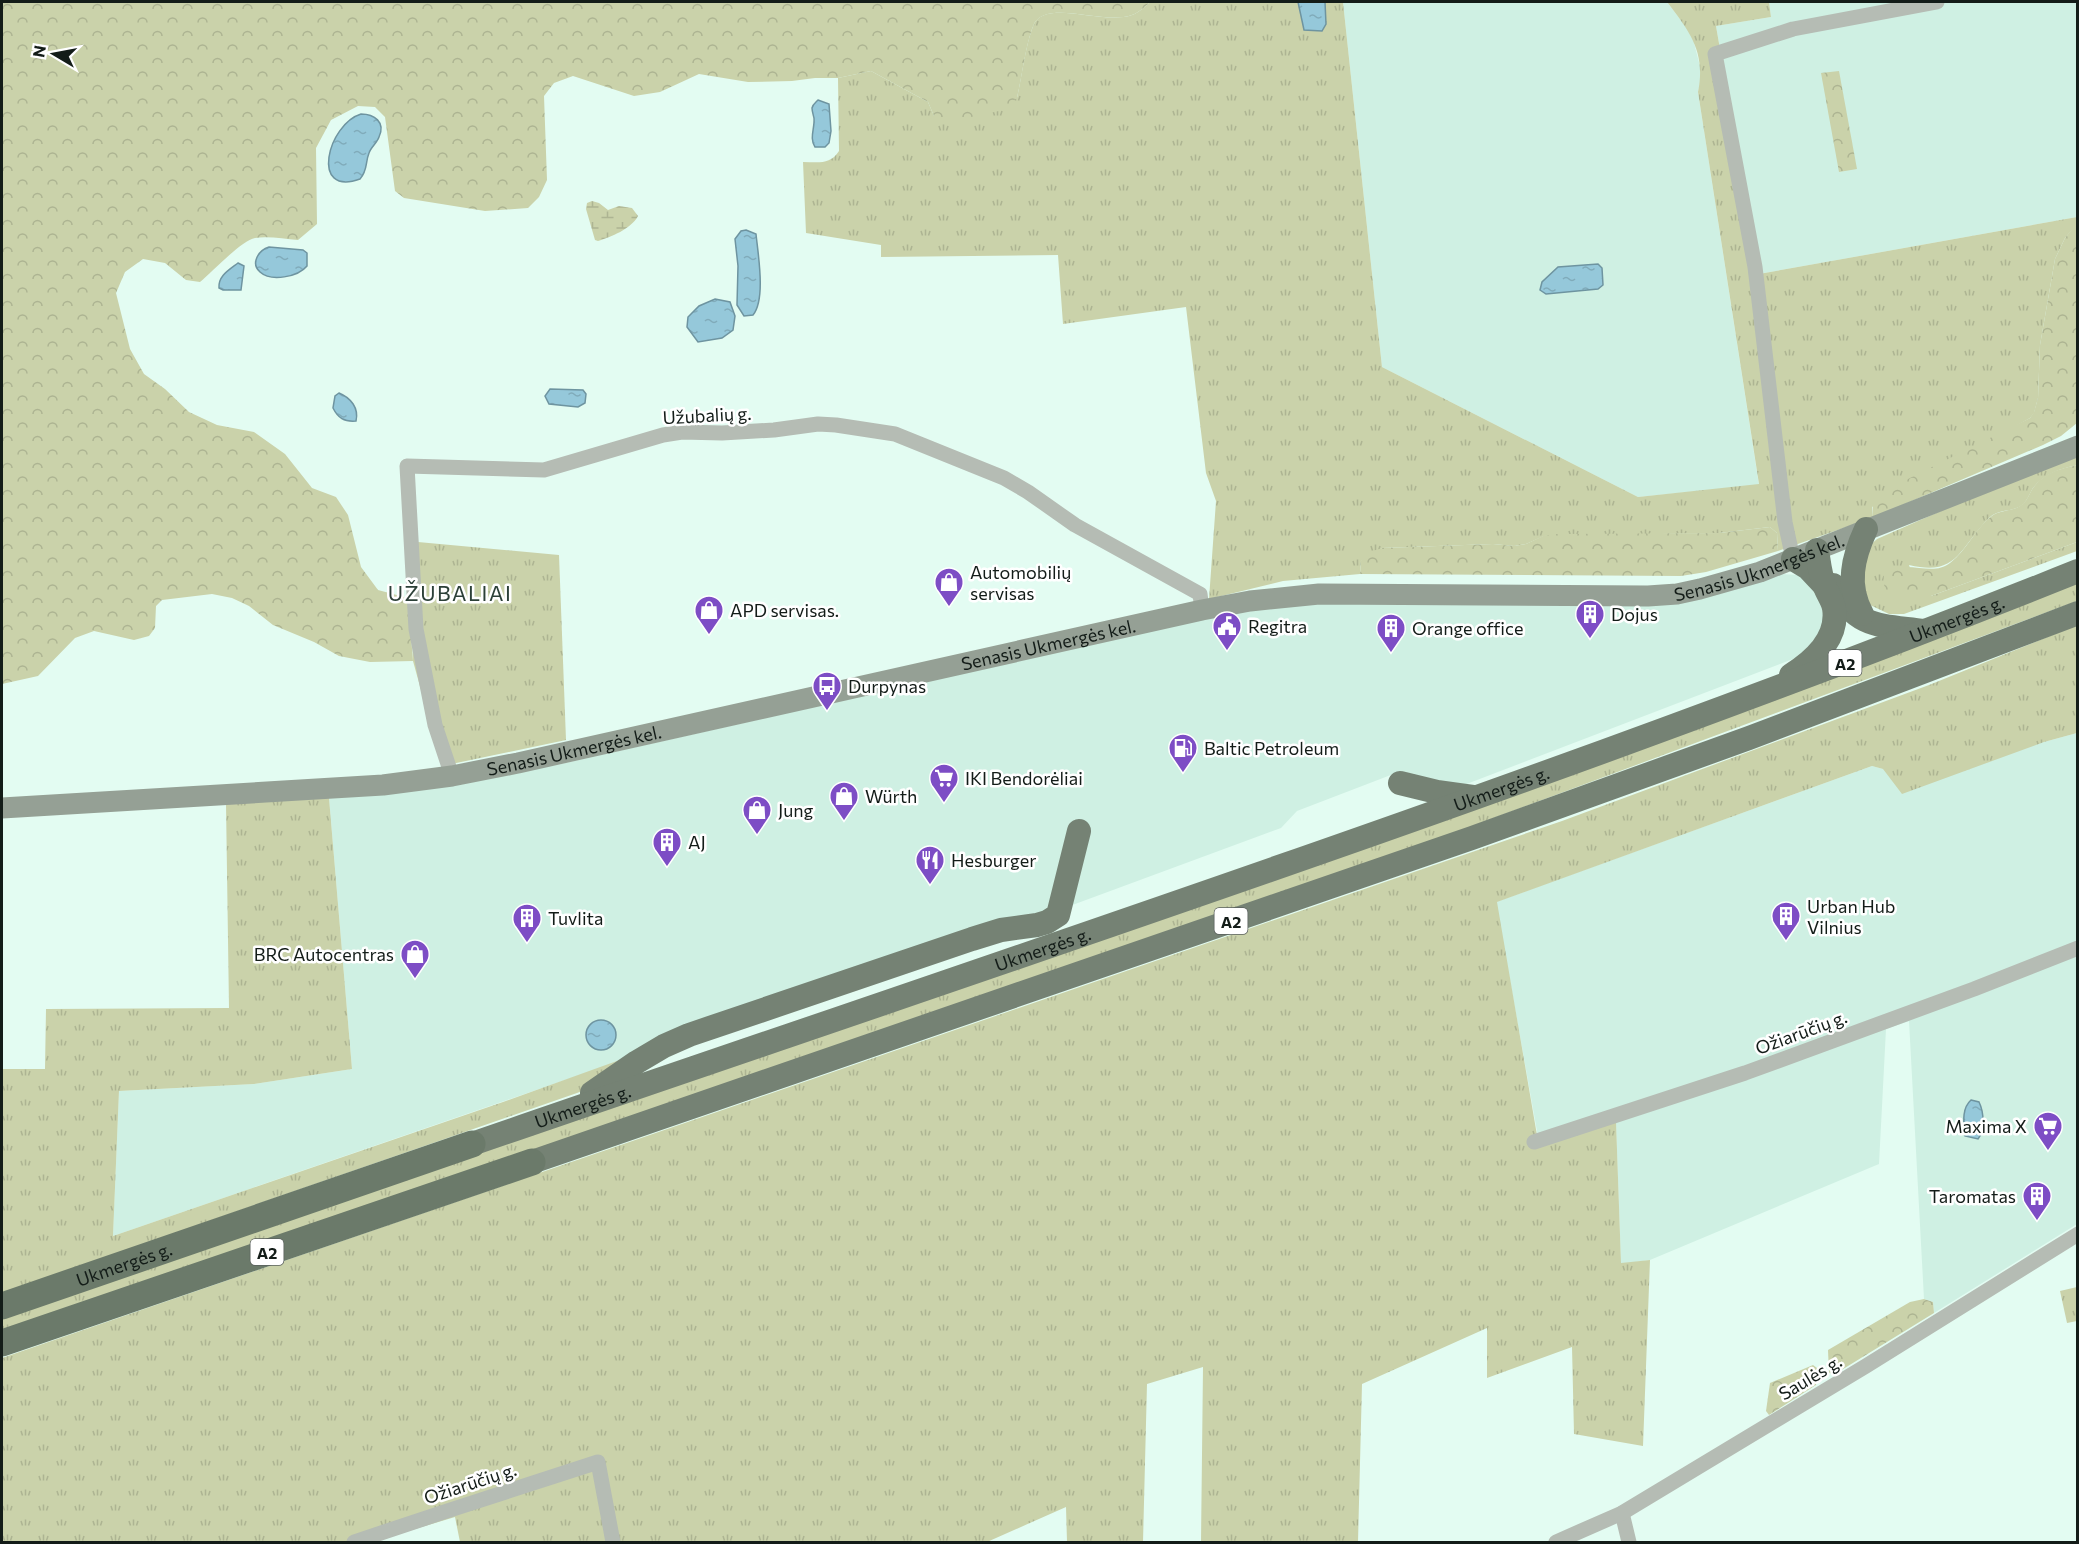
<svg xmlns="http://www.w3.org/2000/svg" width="2079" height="1544" viewBox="0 0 2079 1544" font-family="Commissioner,sans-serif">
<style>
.built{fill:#cff0e3}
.grass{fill:url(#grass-tufts)}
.forest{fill:url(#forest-crowns)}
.wetland{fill:url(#wetland-marsh)}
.water{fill:url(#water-ripples);stroke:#6e94a0;stroke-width:1.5}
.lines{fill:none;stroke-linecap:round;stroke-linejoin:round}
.minor{stroke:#b5bcb4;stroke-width:15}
.secondary{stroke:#95a095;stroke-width:21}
.trunk{stroke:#758274;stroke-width:24}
.motorway{stroke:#6b7a6a;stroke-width:27}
.labels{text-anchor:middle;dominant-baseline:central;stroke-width:5;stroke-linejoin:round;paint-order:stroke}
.shield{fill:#fff;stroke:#5a605d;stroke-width:1.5}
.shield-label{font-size:16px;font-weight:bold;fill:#131c18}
.street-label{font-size:18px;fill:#131c18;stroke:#fff}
.poi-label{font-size:18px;fill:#131c18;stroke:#fff;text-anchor:start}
.quarter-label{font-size:21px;letter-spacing:1.5px;fill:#2c4038;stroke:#fff}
</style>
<defs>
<pattern id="grass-tufts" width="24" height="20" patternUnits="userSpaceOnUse" patternTransform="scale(1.5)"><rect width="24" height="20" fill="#cad2aa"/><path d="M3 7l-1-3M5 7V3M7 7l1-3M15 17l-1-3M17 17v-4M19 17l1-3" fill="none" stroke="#adb492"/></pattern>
<pattern id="forest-crowns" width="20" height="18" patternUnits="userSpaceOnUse" patternTransform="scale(1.5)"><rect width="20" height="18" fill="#cad2aa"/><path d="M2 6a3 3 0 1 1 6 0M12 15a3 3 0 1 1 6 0" fill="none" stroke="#adb492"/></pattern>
<pattern id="wetland-marsh" width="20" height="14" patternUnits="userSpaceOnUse" patternTransform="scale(1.5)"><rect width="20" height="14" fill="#cad2aa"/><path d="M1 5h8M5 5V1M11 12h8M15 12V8" fill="none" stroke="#adb492"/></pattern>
<pattern id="water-ripples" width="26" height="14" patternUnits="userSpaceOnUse" patternTransform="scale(1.5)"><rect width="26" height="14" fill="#95c8da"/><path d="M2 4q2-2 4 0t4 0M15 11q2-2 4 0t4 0" fill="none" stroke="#80abba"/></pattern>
</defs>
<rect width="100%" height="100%" fill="#e3fcf2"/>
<!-- built -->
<g class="built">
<path d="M1343,2H1667L1692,35L1702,74L1698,92L1759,485L1638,497L1382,367Z"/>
<path d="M1769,2H2077V217L1759,274L1716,26L1771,17Z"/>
<path d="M1780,574L1799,575L1818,589L1825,625L1801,656L1464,785L1396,773L1297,811L1281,828L1067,907L113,1236L119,1091L254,1084L352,1069L329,798L557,765L986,668L1188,620L1303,603H1626Z"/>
<path d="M2077,733V1224L1934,1313L1933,1302L1924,1299L1909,1021L1886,1029L1879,1164L1650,1260L1621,1264L1616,1122L1540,1148L1496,902L1872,766L1883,769L2044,742Z"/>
</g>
<!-- grass -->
<g class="grass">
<path d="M1151,2H1343L1382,367L1638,497L1759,484L1698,92C1706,52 1690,32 1667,2H1769L1771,17L1716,26L1759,274L2077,217L2078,223L2065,238L2055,259L2040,345L2038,398L2034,413L2030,418L1872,507V518L1778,551L1777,533L1770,527L1719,533L1544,536L1526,544L1514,546L1493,544L1382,548L1361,561L1360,574L1283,581L1209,599L1216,501L1206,473L1186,307L1063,324L1058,255L881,257V245L806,233L803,162C819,162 830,165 839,151L838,78L871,71L928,102L934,116L1017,98C1022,77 1026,40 1035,22C1050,0 1103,25 1132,15C1139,13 1146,5 1151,2Z"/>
<path d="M2077,455V465C2060,469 2045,473 2033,488C2029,494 2027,503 2019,507C2009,512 1998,509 1989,518C1959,548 1958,577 1909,565L1920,596H1931L2077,542V551L1904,614H1889L1868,604L1859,562L1866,549L1877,539L2064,457Z"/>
<path d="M418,542L559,555L566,740L442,766L413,661L412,637Z"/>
<path d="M2077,581V601L1319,883L2,1333V1315Z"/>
<path d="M2077,625V733L2044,742L1902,794L1883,769L1872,766L1497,902L1539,1147L1616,1121L1621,1263L1650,1260L1643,1446L1574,1434L1572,1347L1487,1378V1328L1362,1384L1358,1542H1201L1203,1367L1147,1384L1143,1542H1067L1066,1507L987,1542H460L455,1517L375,1541L374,1542H2V1358L1562,821L1929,685Z"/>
<path d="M329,798L352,1069L254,1084L119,1091L113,1236L503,1102L639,1053L603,1083L577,1093L2,1293V1069H45L46,1009L229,1008L226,804Z"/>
<path d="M2077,1287V1321L2067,1323L2060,1291Z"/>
</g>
<!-- forest -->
<g class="forest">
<path d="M2,2H1151C1146,5 1139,13 1132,15C1103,25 1051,0 1035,22C1026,40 1022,78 1017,98L999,111L948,122L934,116L928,102L871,71L838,78H815L792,81L748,82L699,74L660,92L634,96L573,76L554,83L544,96L547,180L539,197L528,208L485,211L404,198L395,191L385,117L375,107L358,106L331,120L316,148L317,224L298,240C284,239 269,236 255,238C242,240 212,272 200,282L186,280L165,263L143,259L125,272L116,293L130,349L144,374L165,389L189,412L217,425L254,432L285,454L312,488L336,497L348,515L361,567L378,590L408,598L413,661L370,662L339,656L314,642L273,625L249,606L232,598L212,594L162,600L156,606L155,628L149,636L134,640L94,631L75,638L38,676L2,684Z"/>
<path d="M1839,71L1857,169L1839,172L1821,73Z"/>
<path d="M2077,223V423L2061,436L2043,445L1872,518L1873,501L1880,493L2030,418L2034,412L2038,398L2040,345L2055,259L2065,238Z"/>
<path d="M2077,465V542L1931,596L1893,597C1884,590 1883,585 1884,574C1906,557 1931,578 1950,563C1967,550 1976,527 1993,515C2002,510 2012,511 2020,506C2027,502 2029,494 2033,488C2045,472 2060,469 2077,465Z"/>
<path d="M1770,527L1777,533L1778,551L1706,572L1681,576L1360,574L1361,561L1364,554L1382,548L1493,544L1514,546L1526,544L1543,536L1557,534L1719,533Z"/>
<path d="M1924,1299L1933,1302L1934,1313L1835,1374L1829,1373L1828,1350L1910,1302Z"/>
<path d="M1813,1365L1817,1368L1816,1385L1769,1415L1766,1411L1770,1383Z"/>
</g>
<!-- wetland -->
<path class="wetland" d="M592,201L599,203L608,210L619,206L632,208L638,216C631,229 611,237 598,241L595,240L586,209L587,203Z"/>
<!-- water -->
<g class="water">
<path d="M1298,2H1325L1326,24L1322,31L1304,30Z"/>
<path d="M818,100L829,104L831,131L829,143L825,147H815C809,138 815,128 814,118C813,114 812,111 812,108C813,104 815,103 818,100Z"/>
<path d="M361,114C374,114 386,122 379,137C377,143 371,147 369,153C365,163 368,170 360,179C309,197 328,124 361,114Z"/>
<path d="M746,230L756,234C758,254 766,299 753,315L744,316L737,305L738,266L735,239L741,231Z"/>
<path d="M269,247L303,250L307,253V266C298,277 271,282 260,272C250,263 259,250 269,247Z"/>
<path d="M238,263L244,266L241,290H223L219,288C218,276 229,270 238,263Z"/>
<path d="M1598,264L1602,268L1603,285L1598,289L1546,294L1540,290L1542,282L1558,267Z"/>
<path d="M715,299L730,302L735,316L733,330L722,338L698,342L687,327L688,317L699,306Z"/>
<path d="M550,389L583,390L586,394L585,403L578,407L549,404L545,396Z"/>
<path d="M339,393C351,398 359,408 356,421C344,422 338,418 333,408L335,396Z"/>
<circle cx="601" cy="1035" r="15"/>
<path d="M1971,1100L1979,1102C1984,1112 1985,1130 1978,1139L1965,1136C1964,1124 1961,1109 1971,1100Z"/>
</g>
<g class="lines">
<!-- minor -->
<g class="minor">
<path d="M1793,559L1785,522L1755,267L1715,54L1793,29L1937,2"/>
<path d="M452,776L435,725L416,629L407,466L544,470L663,435L682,432L722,433L774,430L818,424L836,425L895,434L1004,478L1028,492L1075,525L1200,594L1202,610"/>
<path d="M1534,1142L1745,1073L1974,989L2078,948"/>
<path d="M1622,1513L1629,1542"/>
<path d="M354,1542L444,1512L598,1462L613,1542"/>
<path d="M1556,1542L1622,1513L1866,1366L2078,1234"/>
</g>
<!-- secondary -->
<path class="secondary" id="s1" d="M2,808L383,785L452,776L518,763L1202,610L1250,601L1319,594L1648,596L1677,594L1700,589L1760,572L2078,446"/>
<!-- trunk -->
<g class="trunk">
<path d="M1793,559L1808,568L1824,585"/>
<path d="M1833,585C1856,629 1880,625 1924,631"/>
<path d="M1862,614C1846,585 1853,557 1866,529"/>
<path d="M1791,675C1813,661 1839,639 1834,608C1833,601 1827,593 1825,587C1820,575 1819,562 1817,550"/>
<path d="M1400,783L1437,792L1473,797"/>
<path d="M592,1093L637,1062L664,1046L689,1035L972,939L1001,930L1037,925L1047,922L1058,915L1079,831"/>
<path id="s2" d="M472,1144C1009,959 1550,782 2078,571"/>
<path d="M532,1162L1472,838L1749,738L2078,613"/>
</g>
<!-- motorway -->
<g class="motorway">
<path id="s3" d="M2,1306L472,1144"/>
<path d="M2,1343L532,1162"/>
</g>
</g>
<!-- icons -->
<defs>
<g id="shop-pin" transform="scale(1.5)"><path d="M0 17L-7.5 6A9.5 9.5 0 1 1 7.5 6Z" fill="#7d4dc5" stroke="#fff"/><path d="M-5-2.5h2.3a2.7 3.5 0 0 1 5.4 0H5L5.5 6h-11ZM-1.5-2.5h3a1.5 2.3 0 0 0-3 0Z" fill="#fff"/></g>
<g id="building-pin" transform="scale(1.5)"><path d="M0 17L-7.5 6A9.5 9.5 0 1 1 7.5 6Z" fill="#7d4dc5" stroke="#fff"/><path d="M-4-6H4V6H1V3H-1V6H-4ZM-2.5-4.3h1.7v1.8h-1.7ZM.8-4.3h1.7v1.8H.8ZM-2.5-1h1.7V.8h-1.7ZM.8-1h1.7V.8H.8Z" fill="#fff"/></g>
<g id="civic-pin" transform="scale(1.5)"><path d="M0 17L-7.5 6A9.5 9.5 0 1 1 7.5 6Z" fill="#7d4dc5" stroke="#fff"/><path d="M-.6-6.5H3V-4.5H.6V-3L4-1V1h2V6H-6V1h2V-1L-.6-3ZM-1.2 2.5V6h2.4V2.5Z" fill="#fff"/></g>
<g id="bus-pin" transform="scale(1.5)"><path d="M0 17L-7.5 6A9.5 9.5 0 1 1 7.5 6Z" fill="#7d4dc5" stroke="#fff"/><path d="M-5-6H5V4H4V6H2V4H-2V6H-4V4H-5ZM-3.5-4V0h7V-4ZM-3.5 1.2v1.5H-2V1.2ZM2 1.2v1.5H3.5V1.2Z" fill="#fff"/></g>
<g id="fuel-pin" transform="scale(1.5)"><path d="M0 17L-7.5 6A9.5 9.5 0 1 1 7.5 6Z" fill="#7d4dc5" stroke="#fff"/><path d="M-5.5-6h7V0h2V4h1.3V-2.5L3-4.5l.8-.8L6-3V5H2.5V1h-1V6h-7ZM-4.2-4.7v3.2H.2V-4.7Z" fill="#fff"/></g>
<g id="supermarket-pin" transform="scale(1.5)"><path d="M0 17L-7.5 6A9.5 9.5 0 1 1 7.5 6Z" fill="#7d4dc5" stroke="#fff"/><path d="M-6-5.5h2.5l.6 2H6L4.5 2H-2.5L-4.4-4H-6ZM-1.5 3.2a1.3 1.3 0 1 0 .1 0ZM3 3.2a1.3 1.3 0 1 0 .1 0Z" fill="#fff"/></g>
<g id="restaurant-pin" transform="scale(1.5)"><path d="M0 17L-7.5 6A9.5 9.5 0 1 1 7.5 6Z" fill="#7d4dc5" stroke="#fff"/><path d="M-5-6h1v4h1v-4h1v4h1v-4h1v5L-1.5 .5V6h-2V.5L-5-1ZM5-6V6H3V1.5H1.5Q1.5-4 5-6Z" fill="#fff"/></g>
</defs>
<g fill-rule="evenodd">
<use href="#shop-pin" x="949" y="582"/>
<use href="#shop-pin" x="709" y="610"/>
<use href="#building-pin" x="1590" y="614"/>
<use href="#civic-pin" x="1227" y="626"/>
<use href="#building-pin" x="1391" y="628"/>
<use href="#bus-pin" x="827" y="686"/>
<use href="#fuel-pin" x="1183" y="748"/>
<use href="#supermarket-pin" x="944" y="778"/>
<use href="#shop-pin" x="844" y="796"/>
<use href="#shop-pin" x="757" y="810"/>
<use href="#building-pin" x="667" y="842"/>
<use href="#restaurant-pin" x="930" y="860"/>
<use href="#building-pin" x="1786" y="916"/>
<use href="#building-pin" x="527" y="918"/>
<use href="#shop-pin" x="415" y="954"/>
<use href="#supermarket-pin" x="2048" y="1126"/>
<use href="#building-pin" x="2037" y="1196"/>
</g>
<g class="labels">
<!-- shield labels -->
<g class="shield">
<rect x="1828.5" y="650" width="33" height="26" rx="4.5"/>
<rect x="1214.5" y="908" width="33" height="26" rx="4.5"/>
<rect x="250.5" y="1239" width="33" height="26" rx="4.5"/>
</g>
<g class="shield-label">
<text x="1845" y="663">A2</text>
<text x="1231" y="921">A2</text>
<text x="267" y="1252">A2</text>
</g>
<!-- street labels -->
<g class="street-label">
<text transform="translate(707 415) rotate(-3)">Užubalių g.</text>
<text stroke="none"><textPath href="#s1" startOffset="1782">Senasis Ukmergės kel.</textPath></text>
<text stroke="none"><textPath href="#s2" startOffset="1575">Ukmergės g.</textPath></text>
<text stroke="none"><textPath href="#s1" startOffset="1062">Senasis Ukmergės kel.</textPath></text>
<text stroke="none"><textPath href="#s1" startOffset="576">Senasis Ukmergės kel.</textPath></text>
<text stroke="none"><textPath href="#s2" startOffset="1089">Ukmergės g.</textPath></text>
<text stroke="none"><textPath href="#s2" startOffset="603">Ukmergės g.</textPath></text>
<text transform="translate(1801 1032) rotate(-20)">Ožiarūčių g.</text>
<text stroke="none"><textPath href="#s2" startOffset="117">Ukmergės g.</textPath></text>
<text stroke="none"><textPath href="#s3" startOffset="129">Ukmergės g.</textPath></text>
<text transform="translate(1810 1377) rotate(-31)">Saulės g.</text>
<text transform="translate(470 1483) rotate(-18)">Ožiarūčių g.</text>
</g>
<!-- poi labels -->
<g class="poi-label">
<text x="970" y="572">Automobilių<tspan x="970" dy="21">servisas</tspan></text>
<text x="730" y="610">APD servisas.</text>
<text x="1611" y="614">Dojus</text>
<text x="1248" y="626">Regitra</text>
<text x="1412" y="628">Orange office</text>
<text x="848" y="686">Durpynas</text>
<text x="1204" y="748">Baltic Petroleum</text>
<text x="965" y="778">IKI Bendorėliai</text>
<text x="865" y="796">Würth</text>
<text x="778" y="810">Jung</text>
<text x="688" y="842">AJ</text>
<text x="951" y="860">Hesburger</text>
<text x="1807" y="906">Urban Hub<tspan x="1807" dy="21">Vilnius</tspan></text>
<text x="548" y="918">Tuvlita</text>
<text x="394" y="954" text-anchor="end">BRC Autocentras</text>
<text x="2027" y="1126" text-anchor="end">Maxima X</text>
<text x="2016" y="1196" text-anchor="end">Taromatas</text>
</g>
<!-- quarter labels -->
<g class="quarter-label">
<text x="450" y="592">UŽUBALIAI</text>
</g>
</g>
<!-- border -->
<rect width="2079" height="1544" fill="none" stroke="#131c18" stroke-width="6"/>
<!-- north arrow -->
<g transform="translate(54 54) rotate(280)" stroke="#ffffff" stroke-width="4.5" paint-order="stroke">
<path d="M0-4.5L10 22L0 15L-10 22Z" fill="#131c18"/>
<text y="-9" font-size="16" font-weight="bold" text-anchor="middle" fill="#131c18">N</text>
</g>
</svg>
